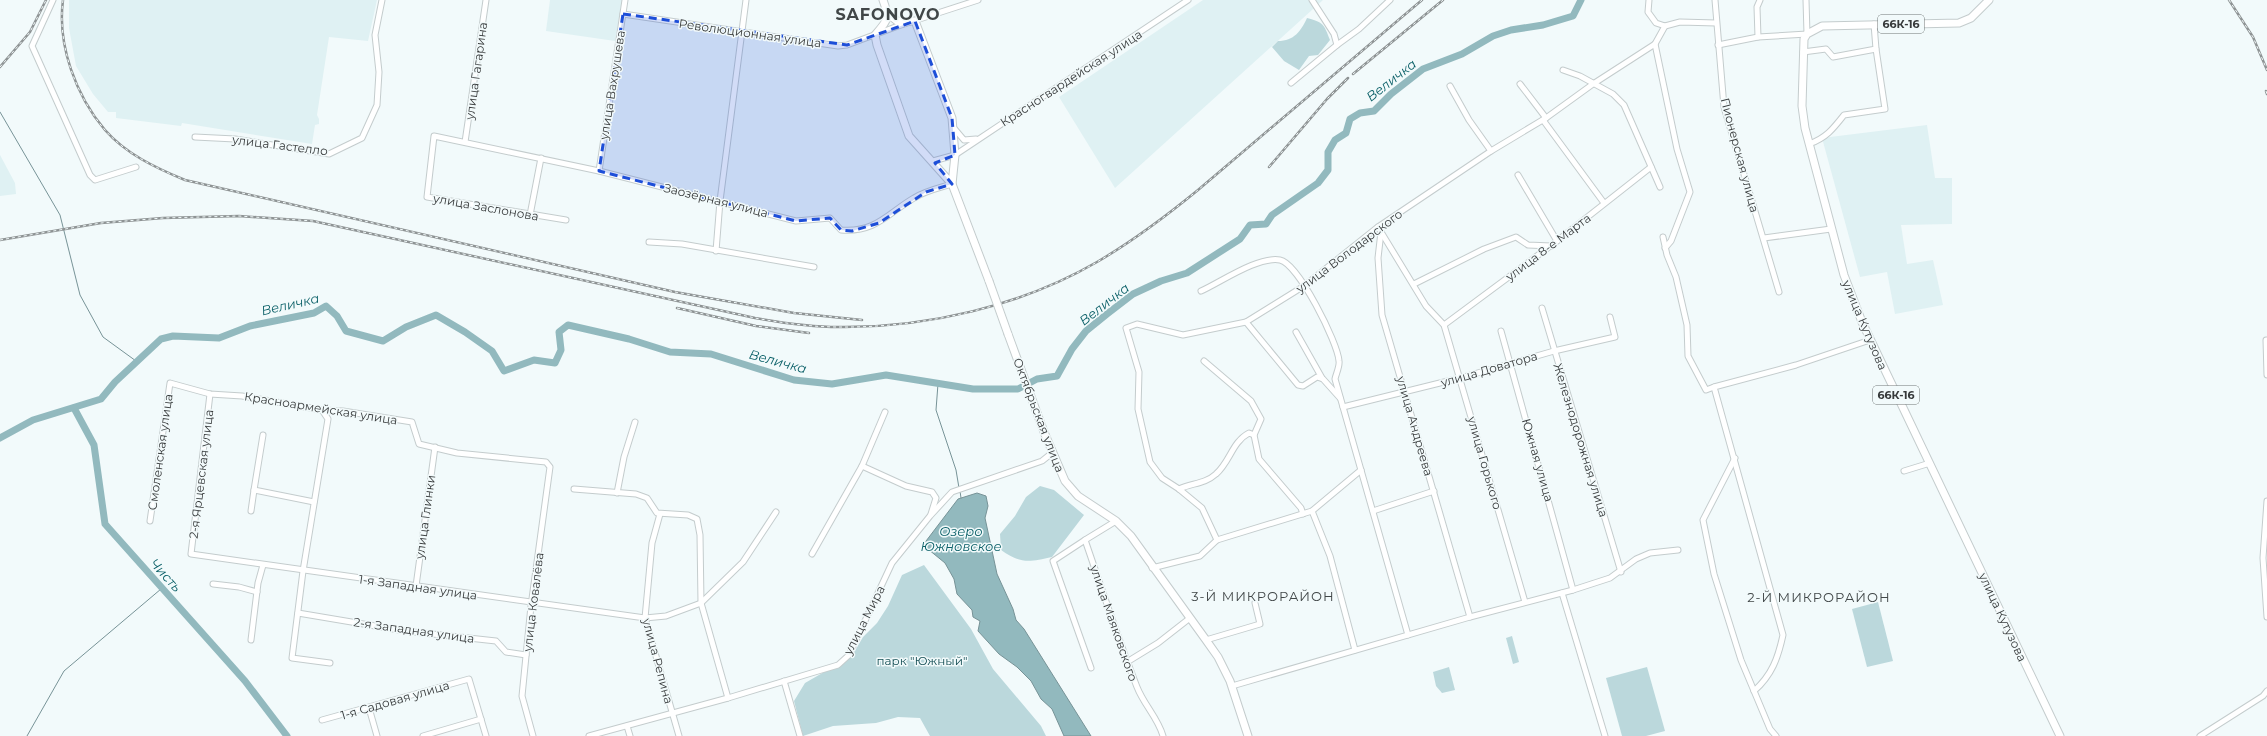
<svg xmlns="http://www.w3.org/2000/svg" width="2267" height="736" viewBox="0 0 2267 736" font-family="Montserrat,sans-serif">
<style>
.built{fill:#dff1f3}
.green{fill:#bbd8dc}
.water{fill:#92b9be;stroke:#779397}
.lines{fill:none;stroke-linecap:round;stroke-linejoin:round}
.stream{stroke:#779397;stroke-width:1}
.river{stroke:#92b9be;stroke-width:7}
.minor-casing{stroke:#c4cccd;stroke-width:7}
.major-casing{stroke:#c4cccd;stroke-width:9}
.minor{stroke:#fff;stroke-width:5}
.major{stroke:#fff;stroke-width:7}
.rail-casing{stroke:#8e9394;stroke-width:2.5}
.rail{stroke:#f2fafb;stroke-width:1;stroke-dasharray:3;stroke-linecap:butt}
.major-bridge-casing{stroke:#c4cccd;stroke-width:9;stroke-linecap:butt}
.major-bridge{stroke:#fff;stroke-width:7}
.marked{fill:#1d4ed8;fill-opacity:0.2;stroke:#1d4ed8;stroke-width:3;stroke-dasharray:8 5;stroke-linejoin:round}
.labels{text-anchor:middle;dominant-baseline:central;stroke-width:3;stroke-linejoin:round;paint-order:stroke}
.shield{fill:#f2fafb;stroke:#6f7475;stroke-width:1}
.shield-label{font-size:11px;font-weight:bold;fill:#373a3b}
.street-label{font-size:12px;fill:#373a3b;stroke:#f2fafb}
.park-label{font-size:12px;fill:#114c52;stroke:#f2fafb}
.water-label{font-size:13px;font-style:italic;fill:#0b6068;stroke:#f2fafb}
.neighbourhood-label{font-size:13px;letter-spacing:1px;fill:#414748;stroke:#f2fafb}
.district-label{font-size:16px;font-weight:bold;letter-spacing:1px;fill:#414748;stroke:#f2fafb}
</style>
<rect width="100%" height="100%" fill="#f2fafb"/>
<!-- built -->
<g class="built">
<path d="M69,0H377L368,41L329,37L317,115L319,119V124L315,125L312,144L182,123L181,126L116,118V112H108L93,94L76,66L69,28Z"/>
<path d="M550,0H622L615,41L546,31Z"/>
<path d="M1203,0H1323L1115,188L1059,97Z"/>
<path d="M1927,125L1935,178H1952V224L1901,225L1907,264L1933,260L1943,305L1895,314L1887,272L1860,277L1822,138Z"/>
<path d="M0,155L15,183L16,194L0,196Z"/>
</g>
<!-- green -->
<g class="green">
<path d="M1307,18C1323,22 1324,24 1330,40L1318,55L1309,56L1299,70L1284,61L1272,47L1278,41C1294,41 1301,31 1307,18Z"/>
<path d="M1040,486L1054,490L1084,515L1052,557C1029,562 1021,564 1001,550L1000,534L1015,516L1026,497Z"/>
<path d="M924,565L971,629L993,669L1041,726L1046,736H930L920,718L898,717L876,723L833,726L803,736L794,701L805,683L852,656L863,637L877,623L888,606L902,575Z"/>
<path d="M1878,602L1893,661L1867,667L1852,609Z"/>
<path d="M1512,636L1519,662L1513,664L1506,638Z"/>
<path d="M1449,667L1455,690L1442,693L1436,686L1433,672Z"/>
<path d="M1647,667L1665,731L1646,736H1622L1606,678Z"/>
</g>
<!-- water -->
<path class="water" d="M977,493L986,496L988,506L985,518L997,574L1013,609L1016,620L1024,629L1091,736H1064L1052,709L1041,699L1031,681L1017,667L999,654L978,631L980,621L973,617L972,610L957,594L954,579L945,563L923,545L958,499Z"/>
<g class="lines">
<!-- stream -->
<g class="stream">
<path d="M0,112L60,215L80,295L103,337L136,361"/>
<path d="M938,384L936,410L956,470L959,488"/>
<path d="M960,491L961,498"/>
<path d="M27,736L64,671L161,589"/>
</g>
<!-- river -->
<g class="river">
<path d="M74,408L94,445L105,524L245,681L287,736"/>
<path d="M0,438L33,420L101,399L115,382L161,339L173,336L219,338L250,326L314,313L326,306L337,316L346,331L383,341L406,327L436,315L465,332L492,351L504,371L534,360L555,363L561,350L559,332L568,325L629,339L670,352L711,354L794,380L832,384L886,375L973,389H1018L1037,379L1057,376L1072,349L1086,331L1107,314L1133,294L1161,281L1187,273L1240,239L1250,225L1266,224L1272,215L1318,183L1328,170V152L1335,140L1346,133L1350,119L1360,113L1374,111L1391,94L1423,69L1462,54L1493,36L1511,30L1543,25L1573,16L1581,0"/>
</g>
<!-- minor casing -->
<g class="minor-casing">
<g id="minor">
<path d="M53,0L32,46L90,175L95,180L136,167"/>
<path d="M1649,0L1648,12L1656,23L1665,26L1680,22L1716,23"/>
<path d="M1715,0L1724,107L1779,292"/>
<path d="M623,14L838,46L847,45L898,26L978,0"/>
<path d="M1758,37L1757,7L1760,0"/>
<path d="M1655,44L1677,149L1690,192L1671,241L1665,248"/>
<path d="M1337,45L1359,29L1390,0"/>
<path d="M1718,45L1758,37L1807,34L1806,0"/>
<path d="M1803,52L1826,49L1833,57L1876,49L1874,24"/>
<path d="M1563,70L1580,76L1613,94L1624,105L1660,187"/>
<path d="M1291,83L1337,45L1334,34L1312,0"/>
<path d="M1520,84L1546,118"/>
<path d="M1450,86L1469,120L1491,151"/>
<path d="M1543,120L1604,203"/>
<path d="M953,127L964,140L976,139"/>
<path d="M195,137L235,139L329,154L362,138L377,105L379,72L375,35L382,0"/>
<path d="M465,142L486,0"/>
<path d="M1809,144C1826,138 1833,129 1844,115L1885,109L1876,49"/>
<path d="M933,161L955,155L1188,0"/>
<path d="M599,171L625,0"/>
<path d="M1518,175L1557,241"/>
<path d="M530,215L541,158"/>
<path d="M566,220L427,197L434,136L599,171L796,221L830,218L841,230C876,233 888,213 914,198C925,191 939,188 952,184"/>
<path d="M1378,227L1426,306L1444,325L1525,602"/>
<path d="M1381,232L1378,258L1382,315L1470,617"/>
<path d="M1663,237L1667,255L1676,277L1687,325L1688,356L1706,390L1714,387"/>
<path d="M1764,238L1831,229"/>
<path d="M649,242L682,244L814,267"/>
<path d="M716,251L720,201L746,0"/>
<path d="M1414,284L1484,249L1516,237L1528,245L1551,246"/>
<path d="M1201,291C1221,282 1258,256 1280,260C1298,263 1338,343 1339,361C1340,366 1336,374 1335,379L1408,635"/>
<path d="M1542,308L1621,572"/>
<path d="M1246,322L1298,385L1303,386L1317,377L1323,379L1340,398"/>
<path d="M1444,325L1557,241L1651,167"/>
<path d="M1501,331L1573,590"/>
<path d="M1296,332L1322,378"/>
<path d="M2266,340L2267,375"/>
<path d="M1204,361L1251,401L1261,419L1254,435L1259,459L1301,508L1303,514"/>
<path d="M210,394L191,554L645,618L666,616L701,603L743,562L776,512"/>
<path d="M1343,407L1460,378L1554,351L1615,337L1610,317"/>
<path d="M322,410L328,419L303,571L292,658L330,663"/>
<path d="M263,435L254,490L314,502"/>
<path d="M1735,458L1703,520L1714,574L1741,660L1770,729L1776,736"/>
<path d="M862,466L906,486L932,492L936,498L931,514"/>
<path d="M1904,471L1930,463"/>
<path d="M574,489L636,494L647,498L657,513L688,515L697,519L700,535L701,603L728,698"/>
<path d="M1179,489C1192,483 1205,484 1216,474C1230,462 1232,442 1249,433L1254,435"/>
<path d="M617,493L624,457L635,422"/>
<path d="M2267,501L2263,558L2267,617"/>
<path d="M251,511L254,490"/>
<path d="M1312,511L1330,556L1355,650"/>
<path d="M1373,511L1434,491"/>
<path d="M660,514L652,543L645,618L679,736"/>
<path d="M150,521L170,383L210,394L242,396L322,410L343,411L412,422L419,444L457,453L546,462L550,467L531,606L522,696L533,736"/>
<path d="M1116,521L1085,540C1102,589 1118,639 1137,687C1144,705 1158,718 1163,736"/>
<path d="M1085,540L1053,561L1091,668"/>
<path d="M1217,540L1202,508L1179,489L1162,478L1150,462L1138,409L1139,372L1126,328L1137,324L1183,335L1246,322L1304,286L1378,227L1491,151L1546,118L1593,84L1655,44L1665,26"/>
<path d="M812,554L862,466L885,412"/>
<path d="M1152,568L1200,556L1217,540L1312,511L1361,470"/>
<path d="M213,584L239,587L257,592"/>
<path d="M416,586L435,447"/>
<path d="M1562,593L1605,736"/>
<path d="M298,613L405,631L496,641L506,652L526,655"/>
<path d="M251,640L258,583L263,565"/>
<path d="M1206,640L1260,624L1255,603"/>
<path d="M1127,662L1158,643L1190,618"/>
<path d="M784,681L800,736"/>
<path d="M1232,686L1470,617L1573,590L1610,578L1636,559L1650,553L1678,550"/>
<path d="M1754,691C1772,675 1778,658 1783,635L1714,387L1796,365L1870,340"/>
<path d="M369,708L377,736"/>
<path d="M322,720L469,679L486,736"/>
<path d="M627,726L630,736"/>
<path d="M423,736L481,719"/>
<path d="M589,736L728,698L838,665L849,655L892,563L930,516L952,492L1042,461L1052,453"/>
<path d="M2200,736L2263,696L2267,691"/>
</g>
</g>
<!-- major casing -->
<g class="major-casing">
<g id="major">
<path d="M883,0C890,19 888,20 875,35L877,45L909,136L952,184L989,281"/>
<path d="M1989,0L1971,18L1959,23L1822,26L1807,34L1804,39L1802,106L1805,128L1844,275L1862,322L2060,736"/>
<path d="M888,14L897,21H915L952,118L955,155L952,184"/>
<path d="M1008,334L1044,432L1065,481L1078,496L1116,521L1131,536L1206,640L1218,657L1230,681L1248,736"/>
</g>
</g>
<!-- minor -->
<use href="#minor" class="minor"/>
<!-- major -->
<use href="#major" class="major"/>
<!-- rail casing -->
<g class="rail-casing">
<g id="rail">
<path d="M63,0C57,45 76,96 105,130C126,154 156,168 185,180L675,292L794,313L862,320"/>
<path d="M2229,0L2253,37L2267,70"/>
<path d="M0,67L30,32L46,0"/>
<path d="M1353,74L1443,0"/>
<path d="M2266,91L2267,94"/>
<path d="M1269,167L1327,99L1348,78"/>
<path d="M0,240L101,223L163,218L239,216L313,221L755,318C783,323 811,327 839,327C926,328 1021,306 1097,262C1133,241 1165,217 1198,190L1422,0"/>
<path d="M677,308L756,326L809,333"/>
</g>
</g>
<!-- rail -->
<use href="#rail" class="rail"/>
<!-- major-bridge casing -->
<g class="major-bridge-casing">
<path id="major-bridge" d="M989,281L1008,334"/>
</g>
<!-- major-bridge -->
<use href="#major-bridge" class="major-bridge"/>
</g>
<!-- marked area -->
<path class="marked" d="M623,14L847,45L915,21L952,118L955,155L935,163L952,184L926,192L879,223L852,231L841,230L830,218L796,221L599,171Z"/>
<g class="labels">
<!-- shield labels -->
<g class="shield">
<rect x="1878" y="15" width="46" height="18" rx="3"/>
<rect x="1873" y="386" width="46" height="18" rx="3"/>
</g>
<g class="shield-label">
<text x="1901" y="24">66К-16</text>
<text x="1896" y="395">66К-16</text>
</g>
<!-- street labels -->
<g class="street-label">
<text transform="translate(750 33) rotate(8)">Революционная улица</text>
<text transform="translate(476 71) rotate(-82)">улица Гагарина</text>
<text transform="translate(1071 78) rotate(-33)">Красногвардейская улица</text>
<text transform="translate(612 85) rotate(-81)">улица Вахрушева</text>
<text transform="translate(280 145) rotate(7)">улица Гастелло</text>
<text transform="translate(1740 155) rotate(75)">Пионерская улица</text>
<text transform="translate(716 200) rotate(14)">Заозёрная улица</text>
<text transform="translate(486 207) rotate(10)">улица Заслонова</text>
<text transform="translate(1548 247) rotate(-37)">улица 8-е Марта</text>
<text transform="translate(1349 251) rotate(-37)">улица Володарского</text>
<text transform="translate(1865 325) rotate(67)">улица Кутузова</text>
<text transform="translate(1489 369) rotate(-16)">улица Доватора</text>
<text transform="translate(321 408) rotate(9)">Красноармейская улица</text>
<text transform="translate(1039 415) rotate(69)">Октябрьская улица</text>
<text transform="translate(1415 426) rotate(74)">улица Андреева</text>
<text transform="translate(1581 440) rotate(73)">Железнодорожная улица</text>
<text transform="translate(160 452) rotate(-82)">Смоленская улица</text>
<text transform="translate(1538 460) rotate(74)">Южная улица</text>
<text transform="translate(1485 463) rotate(74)">улица Горького</text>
<text transform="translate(201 474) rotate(-83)">2-я Ярцевская улица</text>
<text transform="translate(425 517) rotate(-82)">улица Глинки</text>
<text transform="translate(418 587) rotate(8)">1-я Западная улица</text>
<text transform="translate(533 602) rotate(-83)">улица Ковалёва</text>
<text transform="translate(2003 617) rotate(65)">улица Кутузова</text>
<text transform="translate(864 620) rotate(-63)">улица Мира</text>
<text transform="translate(1114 623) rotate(71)">улица Маяковского</text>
<text transform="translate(414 630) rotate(8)">2-я Западная улица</text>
<text transform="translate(658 661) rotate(75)">улица Репина</text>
<text transform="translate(395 700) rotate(-16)">1-я Садовая улица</text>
</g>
<!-- park labels -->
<g class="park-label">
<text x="922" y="660">парк "Южный"</text>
</g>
<!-- water labels -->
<g class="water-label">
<text transform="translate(1391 80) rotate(-38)">Величка</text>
<text transform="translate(290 304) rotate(-13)">Величка</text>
<text transform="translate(1104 304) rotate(-38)">Величка</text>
<text transform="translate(778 361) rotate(15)">Величка</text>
<text x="961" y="531">Озеро<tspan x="961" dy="15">Южновское</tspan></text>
<text transform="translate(166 575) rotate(48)">Чисть</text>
</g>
<!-- neighbourhood labels -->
<g class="neighbourhood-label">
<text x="1263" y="596">3-Й МИКРОРАЙОН</text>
<text x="1819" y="597">2-Й МИКРОРАЙОН</text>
</g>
<!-- district labels -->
<g class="district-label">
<text x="888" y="14">SAFONOVO</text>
</g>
</g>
</svg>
